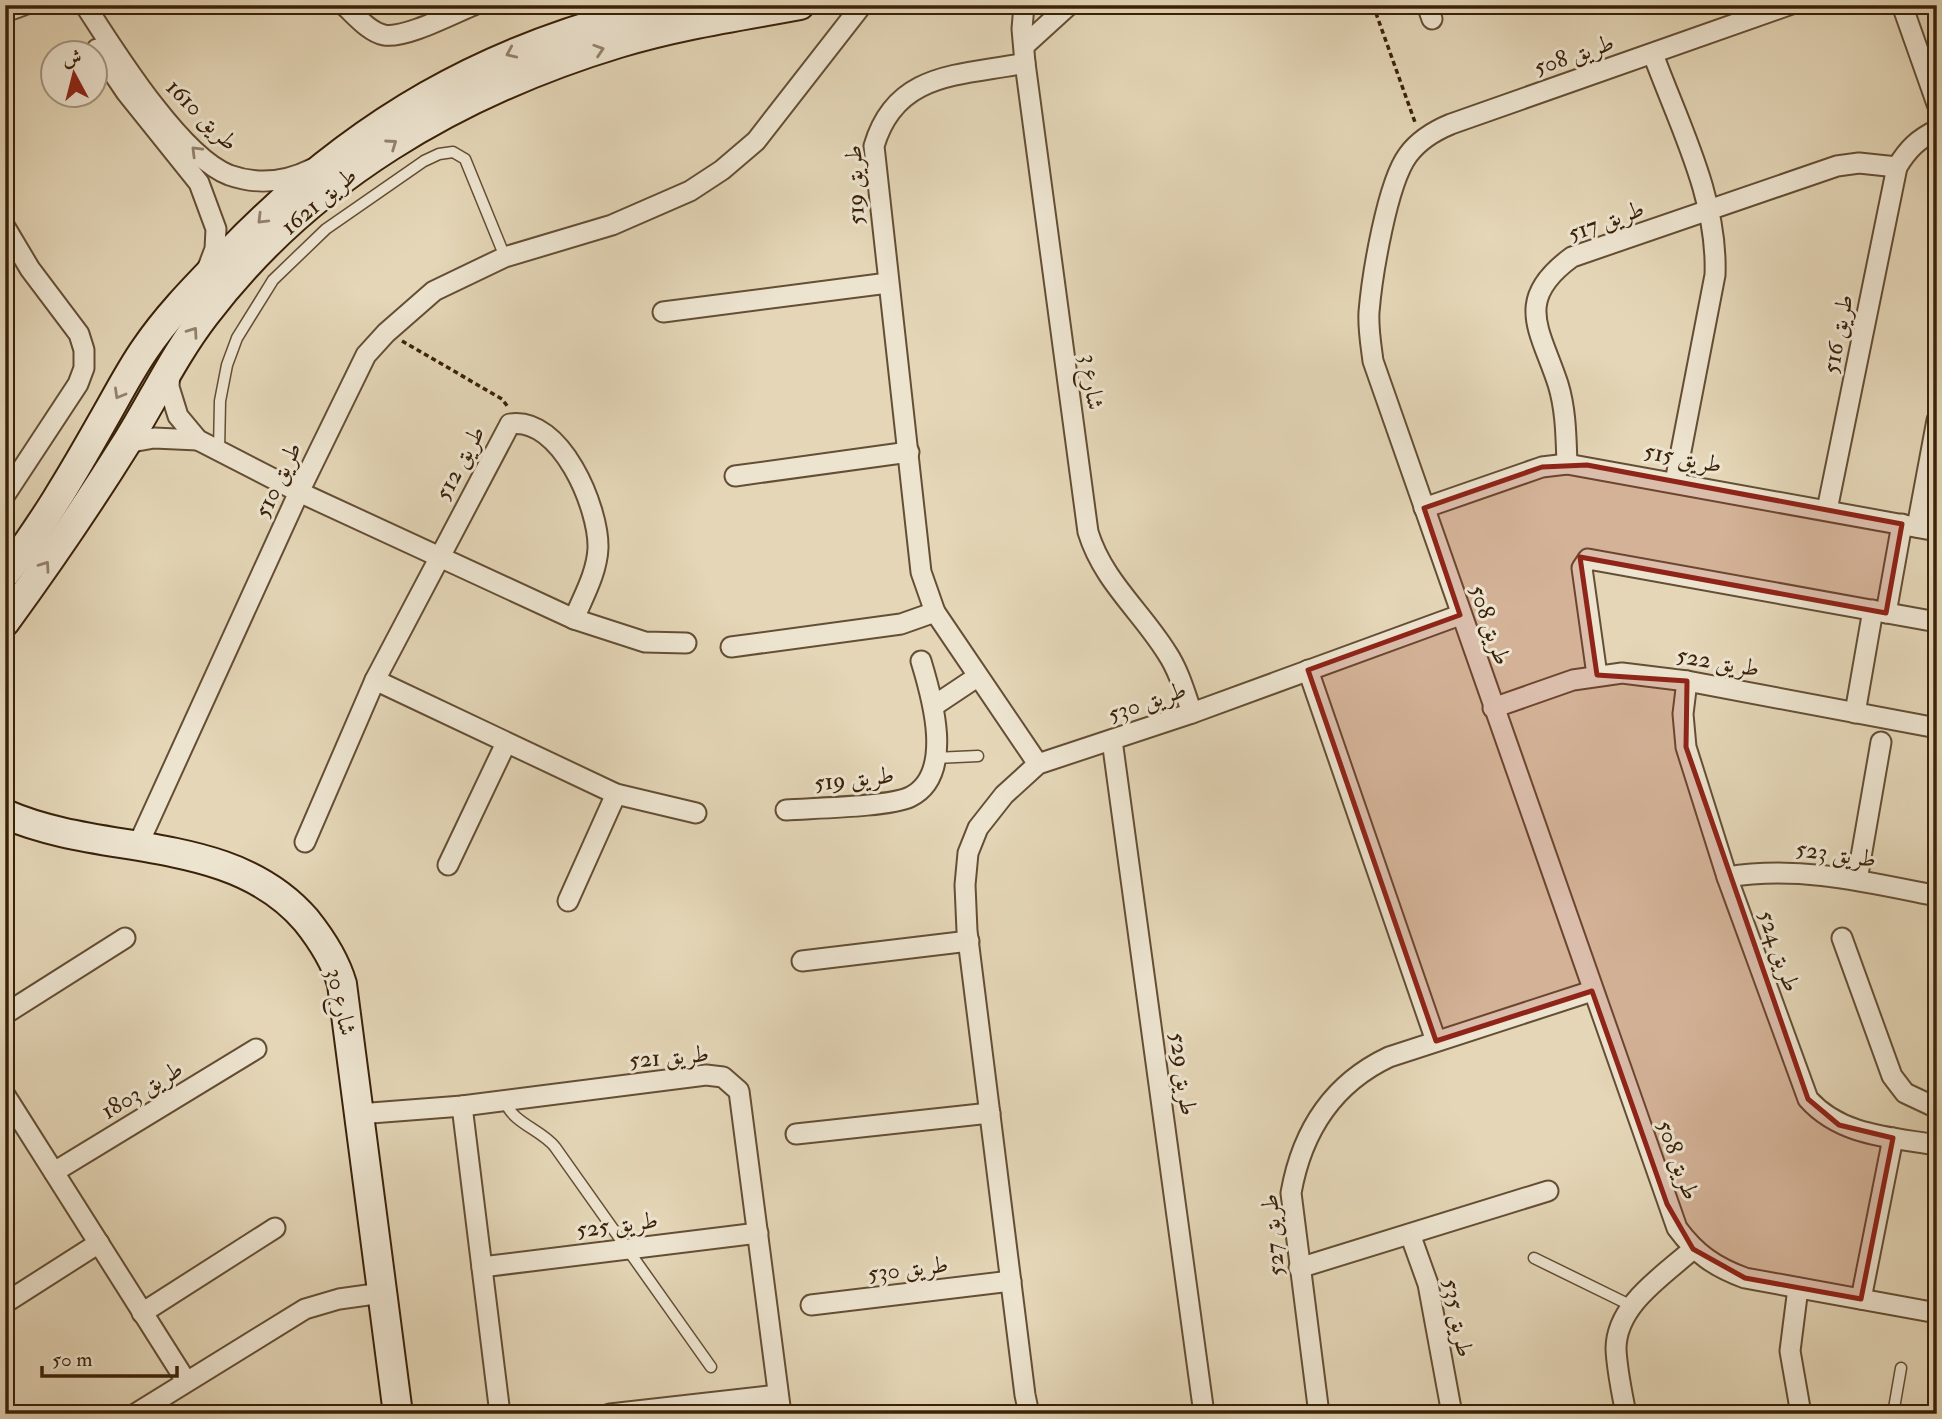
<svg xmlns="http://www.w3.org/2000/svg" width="1942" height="1419" viewBox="0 0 1942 1419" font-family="'IM FELL Double Pica',Amiri,serif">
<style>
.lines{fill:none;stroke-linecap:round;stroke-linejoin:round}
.lane-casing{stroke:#644e34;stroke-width:13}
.street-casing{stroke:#644e34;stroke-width:23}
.secondary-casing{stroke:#3a2109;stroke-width:32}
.path{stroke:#3a2109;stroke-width:3.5;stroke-dasharray:5 3.5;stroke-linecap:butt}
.lane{stroke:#ede4d0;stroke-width:10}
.street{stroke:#ede4d0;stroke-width:19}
.secondary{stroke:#ede4d0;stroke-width:28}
.oneway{stroke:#94826c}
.marked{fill:#8f2418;fill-opacity:0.2;stroke:#8f2418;stroke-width:5;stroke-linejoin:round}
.labels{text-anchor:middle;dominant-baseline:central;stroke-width:6;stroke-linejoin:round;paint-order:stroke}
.street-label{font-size:24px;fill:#3a2109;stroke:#ede4d0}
</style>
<rect width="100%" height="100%" fill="#e4d6b7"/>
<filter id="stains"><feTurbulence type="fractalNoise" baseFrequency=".00286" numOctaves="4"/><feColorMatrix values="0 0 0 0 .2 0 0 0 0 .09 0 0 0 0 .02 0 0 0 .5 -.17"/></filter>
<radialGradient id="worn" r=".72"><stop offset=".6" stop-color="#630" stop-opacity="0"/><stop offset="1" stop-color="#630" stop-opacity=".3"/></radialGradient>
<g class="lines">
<!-- lane casing -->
<g class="lane-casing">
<g id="lane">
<path d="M219,451L220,401L227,365L237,338L273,280L326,229L424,161L439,154L453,152L465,159L505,257"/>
<path d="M935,758L978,756"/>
<path d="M505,1100C511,1123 541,1129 555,1147L711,1367"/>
<path d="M1534,1258L1632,1306"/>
<path d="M1893,1414L1901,1368"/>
</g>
</g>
<!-- street casing -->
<g class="street-casing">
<g id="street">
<path d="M85,5C114,50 180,156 229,175C257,185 286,182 312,169"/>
<path d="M344,5C355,15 369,32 384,35C405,39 454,13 474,5"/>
<path d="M1024,5L1022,29L1025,63L1088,532C1103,581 1141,611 1167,653C1179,671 1185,693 1192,713"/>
<path d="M1427,5L1432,19"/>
<path d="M1789,5L1451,124C1434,131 1419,140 1408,155C1387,183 1372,276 1369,312C1368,329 1371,345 1373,361L1677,1228C1696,1254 1715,1267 1745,1278L1937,1313"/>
<path d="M1902,5L1937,104"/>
<path d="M5,12L24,5"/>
<path d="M1024,46L1069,5"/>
<path d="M97,49L126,92L199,183L216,229L215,249L207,270"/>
<path d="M1653,54C1679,125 1718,198 1715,275L1675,482"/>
<path d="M1025,63C960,76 896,71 874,146L921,572L935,612L1038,764"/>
<path d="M5,227L30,269L79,334L84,350V368L78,384L5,495"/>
<path d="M663,312L888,283"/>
<path d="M170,371L169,387L178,416L198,440L299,492L574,619L645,642L686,643"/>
<path d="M126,443L154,438L198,440"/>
<path d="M1567,464C1566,437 1566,410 1558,384C1540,329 1513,300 1572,257L1837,166L1859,163L1897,167"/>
<path d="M735,476L909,452"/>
<path d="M1424,508L1542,467L1567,464L1937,531"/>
<path d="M1827,510L1897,167C1908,149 1918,139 1937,130"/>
<path d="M1917,527L1937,420"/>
<path d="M1886,613L1902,524"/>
<path d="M731,647L901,624L935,612"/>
<path d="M1308,670L1436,1041"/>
<path d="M1597,675L1582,568L1588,559L1937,622"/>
<path d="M375,680L616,794L696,813"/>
<path d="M1687,681L1683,714L1686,747L1727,877L1808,1099C1841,1136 1890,1137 1937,1145"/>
<path d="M935,705L977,677"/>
<path d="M1493,708L1573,680L1622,673L1687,681L1937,728"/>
<path d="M1855,713L1873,610"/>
<path d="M1112,740L1204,1414"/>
<path d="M786,810C813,808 889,807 910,797C955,775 932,697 921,661"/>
<path d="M305,842L375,680L510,424C561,416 599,508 598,548C597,573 583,597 574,619"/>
<path d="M137,847L299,492L366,355L386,333L434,291L505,257L612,225L690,191L722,170L756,141L862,5"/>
<path d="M448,865L506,743"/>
<path d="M1727,877C1799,865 1867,882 1937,896"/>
<path d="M1857,880L1881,742"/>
<path d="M568,901L616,794"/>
<path d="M1842,938L1892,1076L1905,1093L1937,1108"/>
<path d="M802,961L969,941"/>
<path d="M5,1014L125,938"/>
<path d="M5,1095L186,1381"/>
<path d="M462,1106L500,1414"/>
<path d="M358,1114L462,1106L706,1075L723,1077L739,1091L781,1414"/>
<path d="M796,1134L990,1113"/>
<path d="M54,1172L256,1049"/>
<path d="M1410,1234L1428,1284L1452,1414"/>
<path d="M482,1267L758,1233"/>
<path d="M1299,1268L1548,1191"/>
<path d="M1798,1288L1790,1351L1801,1414"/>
<path d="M1861,1299L1893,1138"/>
<path d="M5,1303L99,1243"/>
<path d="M811,1305L1011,1281"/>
<path d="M142,1313L275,1228"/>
<path d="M135,1414L305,1309L339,1299L382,1293"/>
<path d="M610,1414L777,1395"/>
<path d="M1029,1414L1025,1395L967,931L965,885L968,853L978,828L1004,795L1038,764L1192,713L1460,615"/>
<path d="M1319,1414L1291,1193C1302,1131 1332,1084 1389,1057L1592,991"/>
<path d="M1626,1414C1622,1393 1617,1371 1616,1349C1616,1305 1663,1276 1693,1249"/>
</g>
</g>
<!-- secondary casing -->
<g class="secondary-casing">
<g id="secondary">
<path d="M5,574C42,526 72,475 102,422C116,398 129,372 145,349C168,315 197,286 225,257C352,124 490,44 670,5"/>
<path d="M5,622C48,563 89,503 127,442C153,400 175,354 205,315C308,179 457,92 619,43C678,25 740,16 800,5"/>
<path d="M5,814C102,857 231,833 306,920C322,940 335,960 342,984L398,1414"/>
</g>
</g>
<!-- path -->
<g class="path">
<path d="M1373,5L1416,125"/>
<path d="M402,341L502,399L508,407"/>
</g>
<!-- lane -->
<use href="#lane" class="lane"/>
<!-- street -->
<use href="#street" class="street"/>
<!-- secondary -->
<use href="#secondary" class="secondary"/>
</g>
<!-- one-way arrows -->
<defs><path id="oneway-chevron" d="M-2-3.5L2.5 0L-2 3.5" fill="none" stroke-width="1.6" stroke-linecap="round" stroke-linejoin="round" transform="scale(1.75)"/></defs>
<g class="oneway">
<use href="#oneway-chevron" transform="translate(599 50) rotate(-18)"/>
<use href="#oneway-chevron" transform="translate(511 53) rotate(156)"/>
<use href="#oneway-chevron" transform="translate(392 144) rotate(-35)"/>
<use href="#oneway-chevron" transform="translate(196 151) rotate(-135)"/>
<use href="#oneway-chevron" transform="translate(262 219) rotate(135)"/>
<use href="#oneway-chevron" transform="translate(193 332) rotate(-55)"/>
<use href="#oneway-chevron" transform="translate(119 394) rotate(120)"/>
<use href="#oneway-chevron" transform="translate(45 566) rotate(-55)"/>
</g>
<!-- marked area -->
<path class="marked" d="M1587,465L1902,524L1886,613L1580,557L1597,675L1687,681L1686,747L1808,1099L1839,1125L1893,1138L1861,1299L1745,1278L1693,1249L1667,1204L1592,991L1436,1041L1308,670L1460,615L1424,508L1542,467Z"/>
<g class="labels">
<!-- street labels -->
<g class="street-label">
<text transform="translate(1574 55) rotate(-19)">طريق 508</text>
<text transform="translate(202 115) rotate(45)">طريق 1610</text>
<text transform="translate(855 185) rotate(-92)">طريق 519</text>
<text transform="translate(319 201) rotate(-40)">طريق 1621</text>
<text transform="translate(1606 221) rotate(-20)">طريق 517</text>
<text transform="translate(1838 334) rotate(-79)">طريق 516</text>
<text transform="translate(1092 382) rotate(83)">شارع 3</text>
<text transform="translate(1683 458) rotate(11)">طريق 515</text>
<text transform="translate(460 463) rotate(-62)">طريق 512</text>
<text transform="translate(278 480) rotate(-65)">طريق 510</text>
<text transform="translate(1490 625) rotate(71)">طريق 508</text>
<text transform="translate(1718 662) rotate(10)">طريق 522</text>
<text transform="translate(1147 702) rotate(-19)">طريق 530</text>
<text transform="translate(854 779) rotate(-6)">طريق 519</text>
<text transform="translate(1836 854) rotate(8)">طريق 523</text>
<text transform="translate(1779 951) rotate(71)">طريق 524</text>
<text transform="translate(341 1002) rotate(78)">شارع 30</text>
<text transform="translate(669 1057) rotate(-5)">طريق 521</text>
<text transform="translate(1183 1074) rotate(82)">طريق 529</text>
<text transform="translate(142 1090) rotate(-31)">طريق 1803</text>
<text transform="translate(1678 1160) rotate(70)">طريق 508</text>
<text transform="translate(617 1225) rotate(-7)">طريق 525</text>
<text transform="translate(1273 1235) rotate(-95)">طريق 527</text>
<text transform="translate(908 1269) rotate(-7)">طريق 530</text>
<text transform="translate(1458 1318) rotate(79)">طريق 535</text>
</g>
</g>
<!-- margin -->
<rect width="1942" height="1419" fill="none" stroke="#e4d6b7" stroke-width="28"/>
<rect x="7" y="7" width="1928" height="1405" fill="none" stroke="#3a2109" stroke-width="3.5"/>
<rect x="14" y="14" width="1914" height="1391" fill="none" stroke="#3a2109" stroke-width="2"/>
<!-- north arrow -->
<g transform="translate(74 74) rotate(353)"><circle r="33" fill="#ede4d0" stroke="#a59680" stroke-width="2"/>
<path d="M0-5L12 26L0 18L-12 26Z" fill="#8f2418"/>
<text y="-10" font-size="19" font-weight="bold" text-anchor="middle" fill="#3a2109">ش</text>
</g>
<!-- scale -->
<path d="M42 1366v10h135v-10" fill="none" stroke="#3a2109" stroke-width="3.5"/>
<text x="52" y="1366" font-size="21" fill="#3a2109" stroke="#ede4d0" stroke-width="5" paint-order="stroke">50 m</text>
<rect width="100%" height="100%" filter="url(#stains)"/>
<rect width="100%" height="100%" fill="url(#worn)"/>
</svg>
